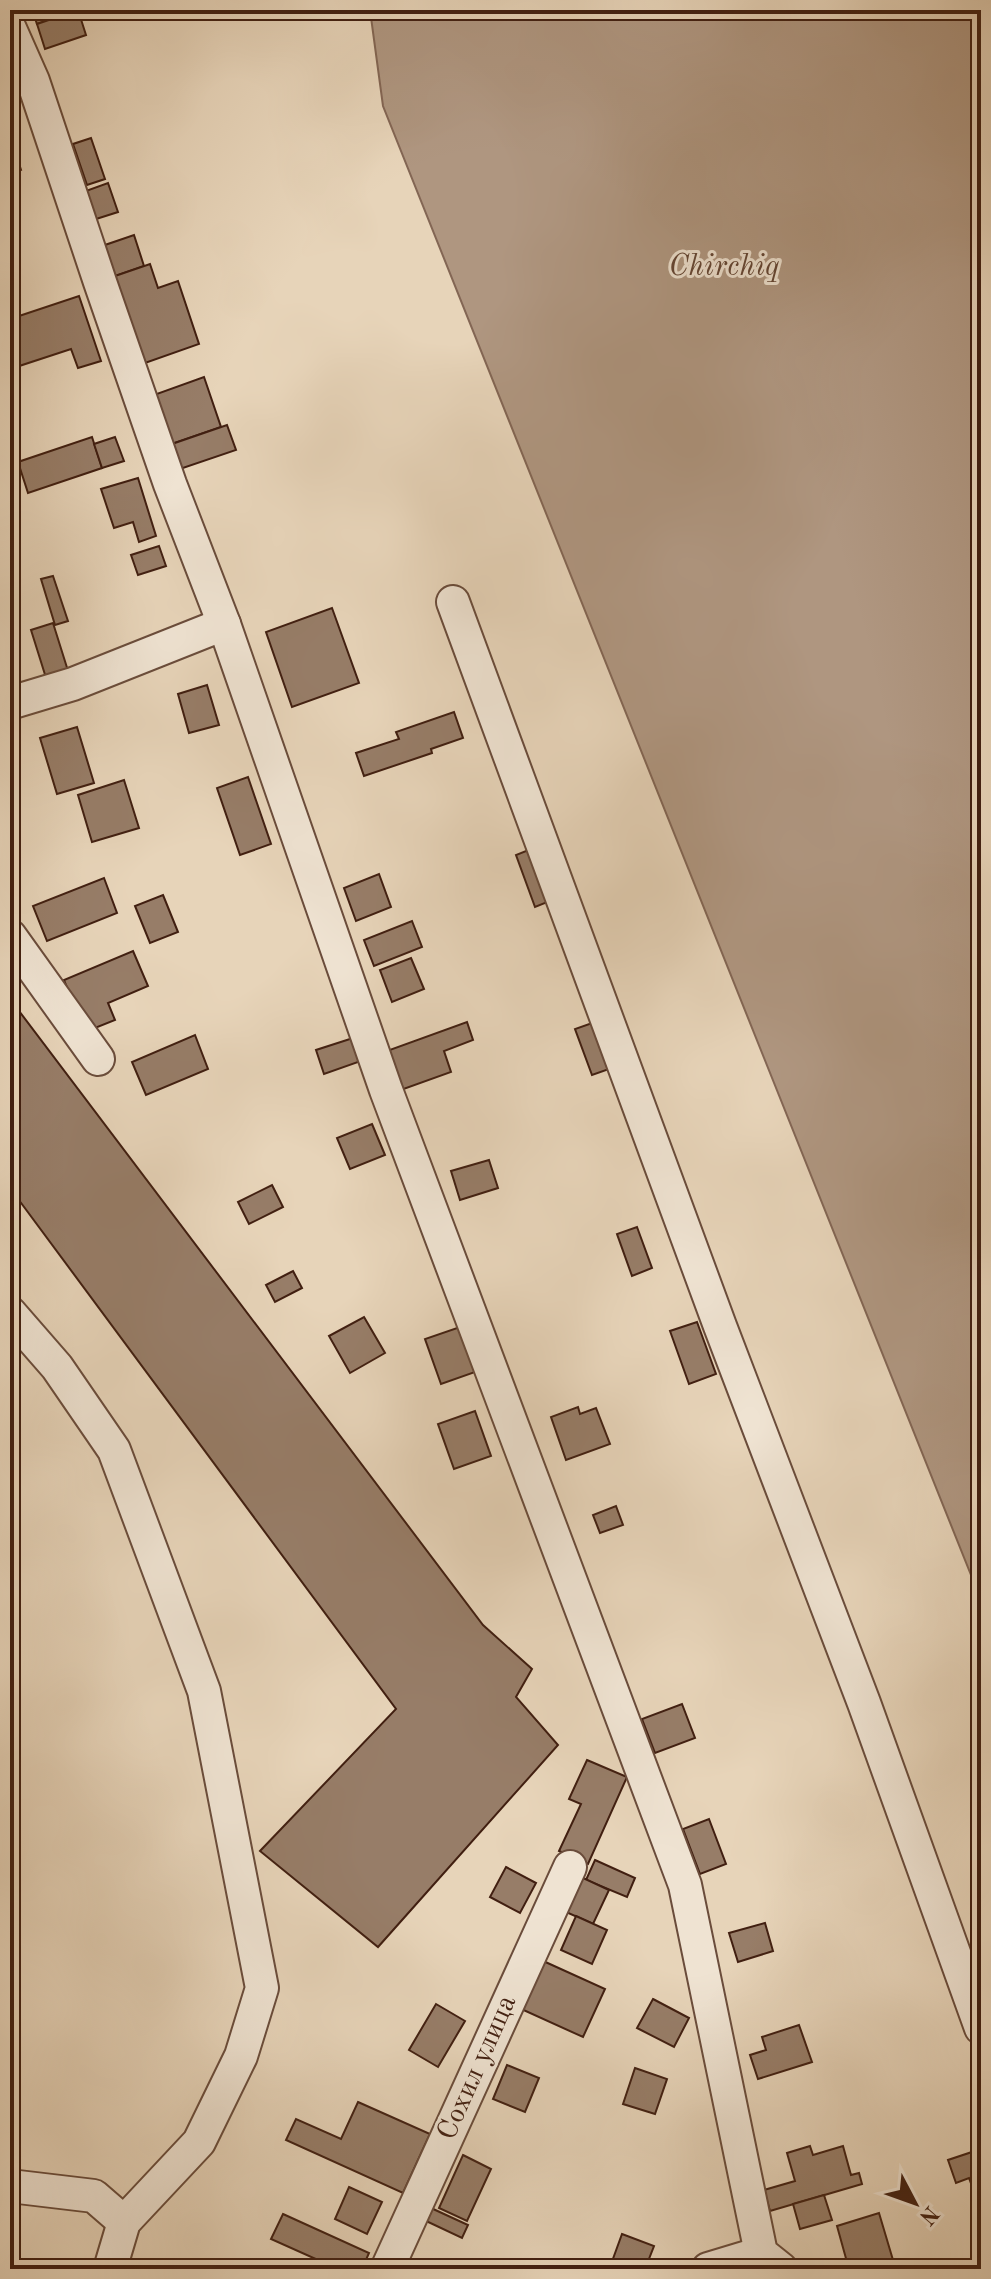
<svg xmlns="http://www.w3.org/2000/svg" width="991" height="2279" viewBox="0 0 991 2279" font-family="'Old Standard TT',serif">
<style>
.water{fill:#af9680;stroke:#836654;stroke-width:2}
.building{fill:#977d68;stroke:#411f11;stroke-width:2}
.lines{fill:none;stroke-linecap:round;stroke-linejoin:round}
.minor-casing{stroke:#6a4c3b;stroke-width:36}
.minor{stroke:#efe3d2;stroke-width:32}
.labels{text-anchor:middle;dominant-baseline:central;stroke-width:6;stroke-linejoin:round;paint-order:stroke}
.street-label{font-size:28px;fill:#411f11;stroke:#efe3d2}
.water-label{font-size:30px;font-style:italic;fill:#624332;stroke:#efe3d2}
</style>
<rect width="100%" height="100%" fill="#e7d4b9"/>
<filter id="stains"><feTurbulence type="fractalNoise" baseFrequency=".0025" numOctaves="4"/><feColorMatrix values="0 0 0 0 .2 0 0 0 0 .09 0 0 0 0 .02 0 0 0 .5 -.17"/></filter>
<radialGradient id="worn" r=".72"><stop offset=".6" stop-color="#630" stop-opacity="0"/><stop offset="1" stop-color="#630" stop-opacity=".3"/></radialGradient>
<!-- water -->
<path class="water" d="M370,10H981V1600L383,106Z"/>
<!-- building -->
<g class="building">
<path d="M32,10H78L37,24Z"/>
<path d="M78,10L86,35L45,49L37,24Z"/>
<path d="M91,138L105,179L87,185L73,144Z"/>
<path d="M11,139L21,170L10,174V139Z"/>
<path d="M108,183L118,212L93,220L83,192Z"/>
<path d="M134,235L144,266L115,276L105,245Z"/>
<path d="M150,264L158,288L178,281L199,344L145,363L115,276Z"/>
<path d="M79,296L101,361L78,368L71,349L10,369V319Z"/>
<path d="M204,377L221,427L169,445L151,396Z"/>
<path d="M227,425L236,450L177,470L169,445Z"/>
<path d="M92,437L102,468L28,493L18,462Z"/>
<path d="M115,437L124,461L102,468L94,444Z"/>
<path d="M138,478L156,536L139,542L133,522L114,528L101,489Z"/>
<path d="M159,546L166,566L138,575L131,555Z"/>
<path d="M53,576L68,621L55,625L41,579Z"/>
<path d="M332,608L359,683L292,707L266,632Z"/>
<path d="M53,623L69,674L47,681L31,630Z"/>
<path d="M207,685L219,725L189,733L178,694Z"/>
<path d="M454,712L463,738L431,749L432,753L364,776L356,753L399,739L396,732Z"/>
<path d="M77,727L94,783L57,794L40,738Z"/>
<path d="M248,777L271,844L240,855L217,788Z"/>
<path d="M124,780L139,828L92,842L78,795Z"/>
<path d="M536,847L555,899L535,907L516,855Z"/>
<path d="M379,874L391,907L356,921L344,888Z"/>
<path d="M104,878L117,913L47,941L33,906Z"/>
<path d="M163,895L178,932L150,943L135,906Z"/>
<path d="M412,921L422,947L374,966L364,940Z"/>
<path d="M133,951L148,986L108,1003L115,1020L85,1032L64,980Z"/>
<path d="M411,958L424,989L392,1002L380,970Z"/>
<path d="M10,999L483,1625L532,1669L516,1697L558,1745L378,1947L260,1851L396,1709L10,1188Z"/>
<path d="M467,1022L473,1040L444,1051L451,1072L398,1091L384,1052Z"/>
<path d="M595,1022L612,1068L592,1075L575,1029Z"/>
<path d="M195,1035L208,1069L146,1095L132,1062Z"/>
<path d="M353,1038L361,1061L324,1074L316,1050Z"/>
<path d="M372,1124L385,1155L350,1169L337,1138Z"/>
<path d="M489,1160L498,1188L460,1200L451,1171Z"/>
<path d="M272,1185L283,1207L249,1224L238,1202Z"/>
<path d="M637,1227L652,1268L632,1276L617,1234Z"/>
<path d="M293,1271L302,1288L275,1302L266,1285Z"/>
<path d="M364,1317L385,1353L350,1373L329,1336Z"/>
<path d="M697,1322L716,1374L689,1384L670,1331Z"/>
<path d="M463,1326L478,1371L441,1384L425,1339Z"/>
<path d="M578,1407L580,1414L596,1408L610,1444L566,1460L551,1417Z"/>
<path d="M475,1411L491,1456L454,1469L438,1424Z"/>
<path d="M616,1506L623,1525L600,1533L593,1515Z"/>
<path d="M682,1704L695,1738L655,1753L642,1719Z"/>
<path d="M587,1760L627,1777L588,1864L559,1851L581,1804L569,1799Z"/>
<path d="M709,1819L726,1864L700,1874L683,1829Z"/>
<path d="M595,1860L635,1878L627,1897L586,1880Z"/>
<path d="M506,1867L536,1883L520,1913L490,1897Z"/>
<path d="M581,1877L609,1890L593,1924L566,1912Z"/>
<path d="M576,1916L607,1930L592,1964L561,1950Z"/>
<path d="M765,1923L773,1951L738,1962L729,1933Z"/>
<path d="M541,1960L605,1989L583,2037L519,2008Z"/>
<path d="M653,1999L689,2018L674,2047L637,2028Z"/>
<path d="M436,2004L465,2021L438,2067L409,2050Z"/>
<path d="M799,2025L812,2062L758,2079L750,2055L766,2050L762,2037Z"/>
<path d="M507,2065L539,2078L525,2112L493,2099Z"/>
<path d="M635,2068L667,2079L655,2114L623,2104Z"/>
<path d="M358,2102L430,2134L403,2193L286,2140L296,2119L341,2139Z"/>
<path d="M810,2146L813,2155L843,2146L851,2175L859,2173L862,2184L770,2211L764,2190L795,2181L787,2153Z"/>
<path d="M981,2149V2211L969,2178L956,2183L948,2160Z"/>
<path d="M463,2155L491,2169L467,2221L439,2208Z"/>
<path d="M349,2187L382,2202L367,2234L335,2219Z"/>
<path d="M824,2195L832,2220L800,2229L793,2204Z"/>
<path d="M431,2208L468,2225L462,2238L424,2220Z"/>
<path d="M879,2213L893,2260L880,2264L882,2269H825L847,2262L837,2226Z"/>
<path d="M283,2214L369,2253L362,2269H338L271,2239Z"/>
<path d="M622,2234L654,2246L645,2269L610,2267Z"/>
</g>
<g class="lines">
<!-- minor casing -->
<g class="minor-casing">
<g id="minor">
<path d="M10,29L33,81L100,282L170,484L224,624L386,1090L685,1885L761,2253L781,2269"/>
<path d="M453,602L720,1326L864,1703L981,2028"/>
<path d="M10,703L73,684L224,624"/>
<path d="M10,936L98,1059"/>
<path d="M10,1313L57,1367L114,1450L204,1691L262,1988L241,2056L199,2142L124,2222L110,2269"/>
<path d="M10,2186L94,2196L124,2222"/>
<path d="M387,2269L570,1867"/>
<path d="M708,2269L761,2253"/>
</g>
</g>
<!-- minor -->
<use href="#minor" class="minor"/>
</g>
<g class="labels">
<!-- street labels -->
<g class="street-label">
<text transform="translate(478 2068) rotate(-66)">Сохил улица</text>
</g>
<!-- water labels -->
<g class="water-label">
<text x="724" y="267">Chirchiq</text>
</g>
</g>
<!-- margin -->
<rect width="991" height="2279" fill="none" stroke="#e7d4b9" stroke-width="40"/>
<rect x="12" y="12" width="967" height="2255" fill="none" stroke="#411f11" stroke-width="4"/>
<rect x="20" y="20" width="951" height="2239" fill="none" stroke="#411f11" stroke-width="2"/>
<!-- north arrow -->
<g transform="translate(915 2203) rotate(131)" stroke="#efe3d2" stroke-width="6" paint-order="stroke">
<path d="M0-6L14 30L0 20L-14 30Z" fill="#411f11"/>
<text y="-12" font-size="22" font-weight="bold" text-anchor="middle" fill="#411f11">N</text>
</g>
<rect width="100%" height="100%" filter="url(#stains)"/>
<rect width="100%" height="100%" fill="url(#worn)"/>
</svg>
